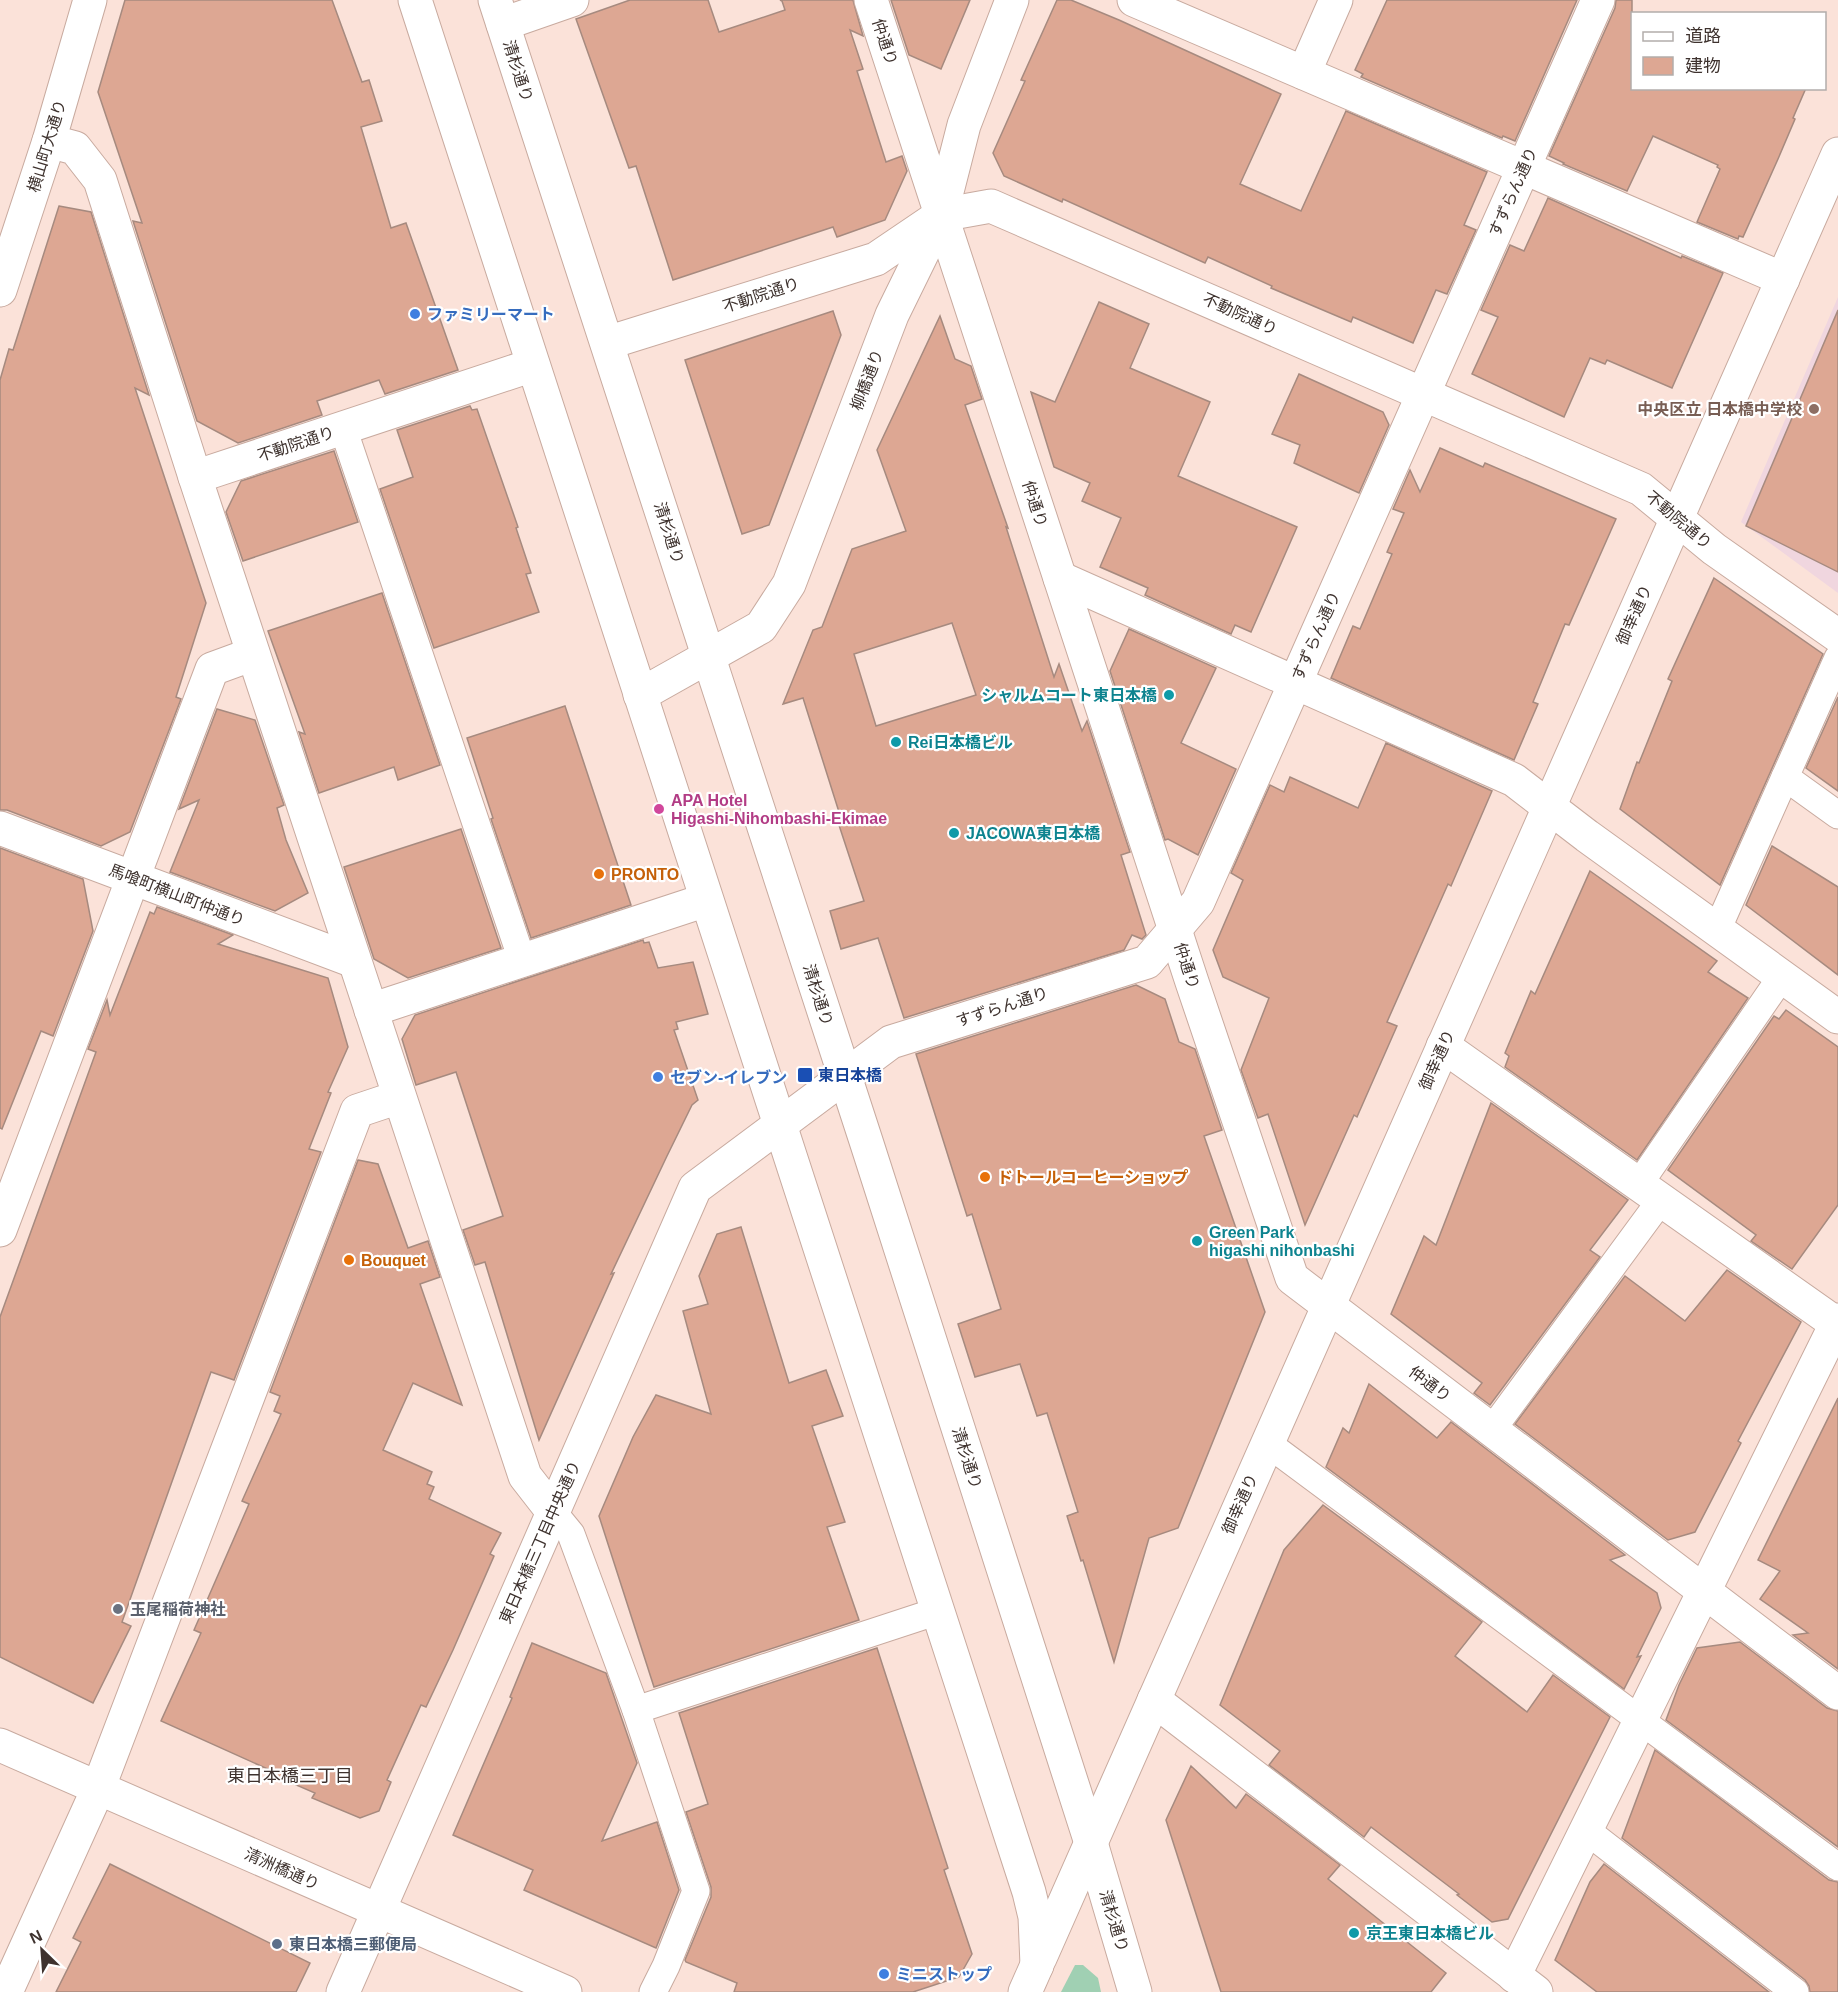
<svg xmlns="http://www.w3.org/2000/svg" width="1838" height="1992" viewBox="0 0 1838 1992" font-family="Arial,'Noto Sans JP',sans-serif">
<style>
.education{fill:#f0d6df}
.green{fill:#a0d0b3}
.building{fill:#dda793;stroke:#a68a7f;stroke-width:1.5;fill-rule:evenodd}
.lines{fill:none;stroke-linecap:round;stroke-linejoin:round}
.service-casing{stroke:#c8aa9f;stroke-width:29}
.minor-casing{stroke:#c8aa9f;stroke-width:35}
.tertiary-casing{stroke:#c8aa9f;stroke-width:35}
.service{stroke:#fff;stroke-width:27}
.minor{stroke:#fff;stroke-width:33}
.tertiary{stroke:#fff;stroke-width:33}
.shop-dot{fill:#3f7fe0;stroke:#fff;stroke-width:2}
.education-dot{fill:#8d6e63;stroke:#fff;stroke-width:2}
.culture-dot{fill:#0f9aa8;stroke:#fff;stroke-width:2}
.hotel-dot{fill:#d1479c;stroke:#fff;stroke-width:2}
.food-dot{fill:#e8710a;stroke:#fff;stroke-width:2}
.transit-dot{fill:#1a4fb4;stroke:#fff;stroke-width:2}
.worship-dot{fill:#6b7280;stroke:#fff;stroke-width:2}
.service-dot{fill:#5c6f8a;stroke:#fff;stroke-width:2}
.labels{text-anchor:middle;dominant-baseline:central;stroke-width:4.5;stroke-linejoin:round;paint-order:stroke}
.street-label{font-size:16px;fill:#3e322e;stroke:#fff}
.shop-label{font-size:16px;font-weight:bold;fill:#366cbe;stroke:#fff;text-anchor:start}
.education-label{font-size:16px;font-weight:bold;fill:#785e54;stroke:#fff;text-anchor:end}
.culture-label{font-size:16px;font-weight:bold;fill:#0d838f;stroke:#fff;text-anchor:start}
.hotel-label{font-size:16px;font-weight:bold;fill:#b23c85;stroke:#fff;text-anchor:start}
.food-label{font-size:16px;font-weight:bold;fill:#c56008;stroke:#fff;text-anchor:start}
.transit-label{font-size:16px;font-weight:bold;fill:#164399;stroke:#fff;text-anchor:start}
.worship-label{font-size:16px;font-weight:bold;fill:#5b616d;stroke:#fff;text-anchor:start}
.service-label{font-size:16px;font-weight:bold;fill:#4e5e75;stroke:#fff;text-anchor:start}
.neighbourhood-label{font-size:18px;fill:#3e322e;stroke:#fff}
</style>
<rect width="100%" height="100%" fill="#fbe2d9"/>
<!-- education -->
<path class="education" d="M1838,297V593L1741,522Z"/>
<!-- green -->
<path class="green" d="M1075,1965H1083L1098,1978L1101,1992H1061Z"/>
<!-- building -->
<g class="building">
<path d="M125,0H332L362,82L369,80L382,121L361,127L391,228L406,223L458,370L385,394L379,380L317,401L322,415L238,443L197,421L133,221L142,223L98,92Z"/>
<path d="M630,0H708L719,32L785,10L782,1L780,0H853L863,36L850,30L863,69L857,71L886,162L902,156L907,171L885,220L837,237L833,227L673,280L636,166L629,168L576,19Z"/>
<path d="M891,0H970L941,69L909,55Z"/>
<path d="M1057,0H1071L1119,20L1281,94L1240,184L1301,211L1346,111L1487,172L1464,225L1476,230L1447,294L1436,290L1413,343L1353,317L1351,322L1271,288L1272,286L1208,257L1205,263L1063,199L1062,202L1004,176L993,153L1025,81L1021,80Z"/>
<path d="M1387,0H1577L1515,141L1503,136L1502,138L1361,77L1363,74L1355,70Z"/>
<path d="M1616,0H1632V88H1806L1793,118L1795,119L1778,159L1743,237L1739,236L1738,239L1697,222L1720,169L1717,167L1718,165L1653,136L1627,191L1563,164L1564,163L1549,156L1615,8Z"/>
<path d="M1548,198L1681,258L1682,256L1723,273L1672,388L1607,360L1605,364L1590,358L1564,417L1472,374L1498,317L1481,310L1510,245L1524,251Z"/>
<path d="M59,206L91,212L149,395L135,388L206,603L176,697L181,699L130,832L101,846L7,810H0V380L9,349L13,350Z"/>
<path d="M1099,302L1149,324L1130,368L1210,402L1178,476L1297,527L1251,632L1235,625L1231,634L1145,595L1148,588L1100,567L1121,518L1082,501L1090,483L1054,467L1031,392L1055,402Z"/>
<path d="M1838,310V572L1746,526Z"/>
<path d="M833,311L841,335L769,525L742,534L685,360Z"/>
<path d="M940,316L955,359L971,366L982,399L965,405L1008,528L1006,527L1054,677L1059,664L1082,731L1087,721L1130,852L1121,855L1146,935L1142,939L1132,935L1124,950L904,1018L878,938L841,949L830,911L864,901L835,813L839,812L803,698L783,704L813,630L822,627L852,549L906,531L877,450ZM952,623L976,695L876,726L854,654Z"/>
<path d="M1299,374L1383,412L1389,425L1359,493L1294,463L1300,445L1272,434Z"/>
<path d="M470,406L472,410L477,409L518,527L516,528L531,573L526,574L539,612L434,648L380,489L413,477L397,430Z"/>
<path d="M1440,448L1483,467L1485,463L1616,519L1569,625L1565,624L1533,702L1538,704L1514,760L1331,678L1353,626L1360,629L1392,554L1387,552L1404,513L1393,509L1410,470L1420,492Z"/>
<path d="M334,451L358,522L243,561L226,512L241,481Z"/>
<path d="M1714,578L1823,654L1720,885L1620,809L1637,762L1639,763L1672,681L1668,679Z"/>
<path d="M382,593L440,765L398,780L394,767L319,793L299,732L305,734L268,631Z"/>
<path d="M1129,629L1216,668L1181,743L1236,769L1198,855L1168,839L1165,840L1110,671Z"/>
<path d="M1838,697V791L1806,768Z"/>
<path d="M565,706L631,905L531,938L491,819L493,818L467,738Z"/>
<path d="M217,709L255,720L284,805L277,808L286,840L308,893L275,911L170,872L199,800L179,809Z"/>
<path d="M1386,743L1492,791L1451,886L1448,884L1387,1022L1397,1026L1357,1117L1354,1115L1305,1225L1268,1114L1258,1118L1241,1070L1269,998L1223,977L1213,950L1243,880L1231,873L1270,785L1284,792L1290,777L1358,808Z"/>
<path d="M461,829L501,948L408,978L374,959L344,867Z"/>
<path d="M1772,846L1838,887V975L1746,905Z"/>
<path d="M0,848L83,879L93,931L53,1036L41,1031L2,1129L0,1128Z"/>
<path d="M1590,871L1717,961L1708,972L1748,998L1637,1160L1505,1067L1509,1056L1505,1053L1531,991L1535,994Z"/>
<path d="M157,907L233,935L218,944L328,978L348,1047L328,1092L331,1093L309,1149L321,1152L234,1380L211,1372L122,1622L131,1626L93,1703L0,1657V1317L96,1052L88,1049L107,1000L110,1015L150,912L154,914Z"/>
<path d="M643,940L644,943L649,942L658,968L693,962L708,1014L676,1022L678,1029L674,1030L698,1100L692,1105L667,1156L611,1274L614,1273L539,1440L485,1262L475,1265L463,1230L503,1216L456,1072L416,1085L402,1039L415,1015Z"/>
<path d="M1136,985L1165,999L1179,1042L1195,1049L1222,1130L1204,1136L1265,1312L1178,1528L1149,1538L1114,1662L1083,1560L1081,1561L1067,1516L1078,1512L1047,1413L1037,1416L1020,1364L975,1377L958,1324L1001,1309L972,1214L967,1216L916,1054Z"/>
<path d="M1786,1010L1838,1047V1205L1792,1269L1751,1241L1756,1235L1668,1170L1774,1016L1779,1019Z"/>
<path d="M1491,1103L1628,1200L1590,1250L1600,1257L1490,1405L1474,1393L1482,1383L1391,1314L1424,1236L1436,1245Z"/>
<path d="M358,1160L378,1164L408,1248L428,1241L440,1277L420,1284L462,1405L413,1383L383,1450L432,1472L427,1484L434,1487L429,1499L501,1533L490,1554L494,1556L453,1650L426,1707L421,1705L387,1780L391,1782L379,1811L360,1818L312,1798L315,1793L271,1774L272,1771L161,1721L201,1633L194,1630L249,1504L242,1501L281,1414L274,1411L280,1396L270,1392Z"/>
<path d="M741,1227L789,1383L826,1370L843,1416L812,1426L845,1522L827,1527L859,1620L654,1687L599,1516L633,1437L656,1395L711,1414L683,1311L708,1304L699,1276L717,1234Z"/>
<path d="M1727,1270L1801,1322L1738,1441L1741,1443L1695,1532L1668,1540L1515,1424L1625,1276L1685,1321Z"/>
<path d="M1369,1384L1437,1438L1451,1422L1625,1555L1610,1560L1657,1593L1661,1608L1637,1657L1641,1656L1624,1689L1326,1467L1343,1428L1349,1433Z"/>
<path d="M1838,1398V1669L1793,1635L1808,1633L1760,1599L1780,1571L1758,1560Z"/>
<path d="M1323,1505L1482,1622L1455,1656L1527,1712L1553,1675L1610,1717L1508,1919L1492,1922L1457,1895L1459,1894L1371,1827L1364,1837L1269,1765L1280,1751L1220,1705L1284,1550Z"/>
<path d="M1740,1642L1827,1708L1838,1711V1847L1666,1720L1679,1685L1697,1648Z"/>
<path d="M532,1643L606,1673L637,1763L602,1841L657,1822L679,1890L656,1948L524,1890L533,1870L453,1835L512,1698L510,1697Z"/>
<path d="M877,1648L948,1868L944,1870L972,1954L959,1977L913,1992H734L737,1983L686,1962L685,1960L711,1897V1887L686,1812L708,1804L679,1713Z"/>
<path d="M1655,1750L1829,1880L1838,1882V1992H1810L1809,1986L1805,1980L1622,1838Z"/>
<path d="M1191,1766L1236,1808L1246,1794L1340,1865L1328,1879L1446,1973L1431,1992H1221L1166,1820Z"/>
<path d="M110,1864L310,1963L296,1992H56L81,1942L73,1938Z"/>
<path d="M1604,1864L1769,1992H1597L1555,1960L1590,1882Z"/>
</g>
<g class="lines">
<!-- service casing -->
<g class="service-casing">
<g id="service">
<path d="M343,428L522,960"/>
<path d="M1785,777L1838,815"/>
<path d="M1717,930L1838,658"/>
<path d="M1639,1184L1782,976"/>
<path d="M1491,1431L1661,1200"/>
<path d="M1267,1443L1838,1867"/>
<path d="M553,1512L571,1534L636,1710L696,1891L666,1966L653,1992"/>
<path d="M636,1710L938,1611"/>
<path d="M1587,1831L1795,1992"/>
</g>
</g>
<!-- minor casing -->
<g class="minor-casing">
<g id="minor">
<path d="M871,0L1192,982L1292,1278L1838,1693"/>
<path d="M1134,0L1783,279"/>
<path d="M503,24L572,0"/>
<path d="M1304,73L1336,0"/>
<path d="M49,141L75,148L100,180L195,477L525,1476L553,1512"/>
<path d="M0,290L49,141L90,0"/>
<path d="M607,343L876,259L941,215L991,206L1641,489L1714,549L1838,636"/>
<path d="M195,477L533,365"/>
<path d="M1060,578L1514,780L1587,836L1838,1017"/>
<path d="M640,695L761,627L789,584L892,315L941,215L964,125L1012,0"/>
<path d="M0,828L354,961"/>
<path d="M371,1010L706,900"/>
<path d="M1443,1046L1838,1325"/>
<path d="M0,1230L212,669L253,654"/>
<path d="M1154,1700L1536,1992"/>
<path d="M1514,1976L1838,1320"/>
<path d="M6,1992L98,1789L357,1111L399,1097"/>
<path d="M343,1992L695,1188L891,1042L1147,962L1198,902L1598,0"/>
<path d="M1025,1992L1037,1965"/>
</g>
</g>
<!-- tertiary casing -->
<g class="tertiary-casing">
<g id="tertiary">
<path d="M415,0L1029,1892L1035,1917L1037,1965"/>
<path d="M495,0L867,1144L1091,1843L1135,1992"/>
<path d="M0,1745L565,1992"/>
<path d="M1040,1958L1838,154"/>
</g>
</g>
<!-- service -->
<use href="#service" class="service"/>
<!-- minor -->
<use href="#minor" class="minor"/>
<!-- tertiary -->
<use href="#tertiary" class="tertiary"/>
</g>
<!-- markers -->
<g class="shop-dot">
<circle cx="415" cy="314" r="6"/>
<circle cx="658" cy="1077" r="6"/>
<circle cx="884" cy="1974" r="6"/>
</g>
<circle class="education-dot" cx="1814" cy="409" r="6"/>
<g class="culture-dot">
<circle cx="1169" cy="695" r="6"/>
<circle cx="896" cy="742" r="6"/>
<circle cx="954" cy="833" r="6"/>
<circle cx="1197" cy="1241" r="6"/>
<circle cx="1354" cy="1933" r="6"/>
</g>
<circle class="hotel-dot" cx="659" cy="809" r="6"/>
<g class="food-dot">
<circle cx="599" cy="874" r="6"/>
<circle cx="985" cy="1177" r="6"/>
<circle cx="349" cy="1260" r="6"/>
</g>
<rect class="transit-dot" x="797" y="1067" width="16" height="16" rx="3"/>
<circle class="worship-dot" cx="118" cy="1609" r="6"/>
<circle class="service-dot" cx="277" cy="1944" r="6"/>
<g class="labels">
<!-- street labels -->
<g class="street-label">
<text transform="translate(885 42) rotate(72)">仲通り</text>
<text transform="translate(518 71) rotate(72)">清杉通り</text>
<text transform="translate(47 146) rotate(-73)">横山町大通り</text>
<text transform="translate(1513 192) rotate(-66)">すずらん通り</text>
<text transform="translate(761 295) rotate(-18)">不動院通り</text>
<text transform="translate(1240 314) rotate(24)">不動院通り</text>
<text transform="translate(867 380) rotate(-69)">柳橋通り</text>
<text transform="translate(296 444) rotate(-18)">不動院通り</text>
<text transform="translate(1035 504) rotate(72)">仲通り</text>
<text transform="translate(1679 520) rotate(40)">不動院通り</text>
<text transform="translate(669 533) rotate(72)">清杉通り</text>
<text transform="translate(1634 615) rotate(-66)">御幸通り</text>
<text transform="translate(1316 636) rotate(-66)">すずらん通り</text>
<text transform="translate(177 895) rotate(21)">馬喰町横山町仲通り</text>
<text transform="translate(1187 966) rotate(72)">仲通り</text>
<text transform="translate(818 995) rotate(72)">清杉通り</text>
<text transform="translate(1002 1007) rotate(-18)">すずらん通り</text>
<text transform="translate(1437 1060) rotate(-66)">御幸通り</text>
<text transform="translate(1430 1384) rotate(37)">仲通り</text>
<text transform="translate(967 1458) rotate(72)">清杉通り</text>
<text transform="translate(1240 1504) rotate(-66)">御幸通り</text>
<text transform="translate(540 1542) rotate(-66)">東日本橋三丁目中央通り</text>
<text transform="translate(282 1869) rotate(24)">清洲橋通り</text>
<text transform="translate(1114 1921) rotate(73)">清杉通り</text>
</g>
<!-- shop labels -->
<g class="shop-label">
<text x="427" y="314">ファミリーマート</text>
<text x="670" y="1077">セブン-イレブン</text>
<text x="896" y="1974">ミニストップ</text>
</g>
<!-- education labels -->
<g class="education-label">
<text x="1802" y="409">中央区立 日本橋中学校</text>
</g>
<!-- culture labels -->
<g class="culture-label">
<text x="1157" y="695" text-anchor="end">シャルムコート東日本橋</text>
<text x="908" y="742">Rei日本橋ビル</text>
<text x="966" y="833">JACOWA東日本橋</text>
<text x="1209" y="1232">Green Park<tspan x="1209" dy="18">higashi nihonbashi</tspan></text>
<text x="1366" y="1933">京王東日本橋ビル</text>
</g>
<!-- hotel labels -->
<g class="hotel-label">
<text x="671" y="800">APA Hotel<tspan x="671" dy="18">Higashi-Nihombashi-Ekimae</tspan></text>
</g>
<!-- food labels -->
<g class="food-label">
<text x="611" y="874">PRONTO</text>
<text x="997" y="1177">ドトールコーヒーショップ</text>
<text x="361" y="1260">Bouquet</text>
</g>
<!-- transit labels -->
<g class="transit-label">
<text x="818" y="1075">東日本橋</text>
</g>
<!-- worship labels -->
<g class="worship-label">
<text x="130" y="1609">玉尾稲荷神社</text>
</g>
<!-- service labels -->
<g class="service-label">
<text x="289" y="1944">東日本橋三郵便局</text>
</g>
<!-- neighbourhood labels -->
<g class="neighbourhood-label">
<text x="290" y="1776">東日本橋三丁目</text>
</g>
</g>
<!-- legend -->
<rect x="1631" y="12" width="195" height="78" fill="#ffffff" stroke="#b2adab" stroke-width="1.5"/>
<rect x="1643" y="32" width="30" height="9" fill="#ffffff" stroke="#b2adab" stroke-width="1.5"/>
<text x="1685" y="42" font-size="18" fill="#3e322e">道路</text>
<rect x="1643" y="57" width="30" height="18" fill="#dda793" stroke="#b2adab" stroke-width="1.5"/>
<text x="1685" y="72" font-size="18" fill="#3e322e">建物</text>
<!-- north arrow -->
<g transform="translate(42 1950) rotate(335)" stroke="#ffffff" stroke-width="4.5" paint-order="stroke">
<path d="M0-4.5L10 22L0 15L-10 22Z" fill="#3e322e"/>
<text y="-9" font-size="16" font-weight="bold" text-anchor="middle" fill="#3e322e">N</text>
</g>
</svg>
